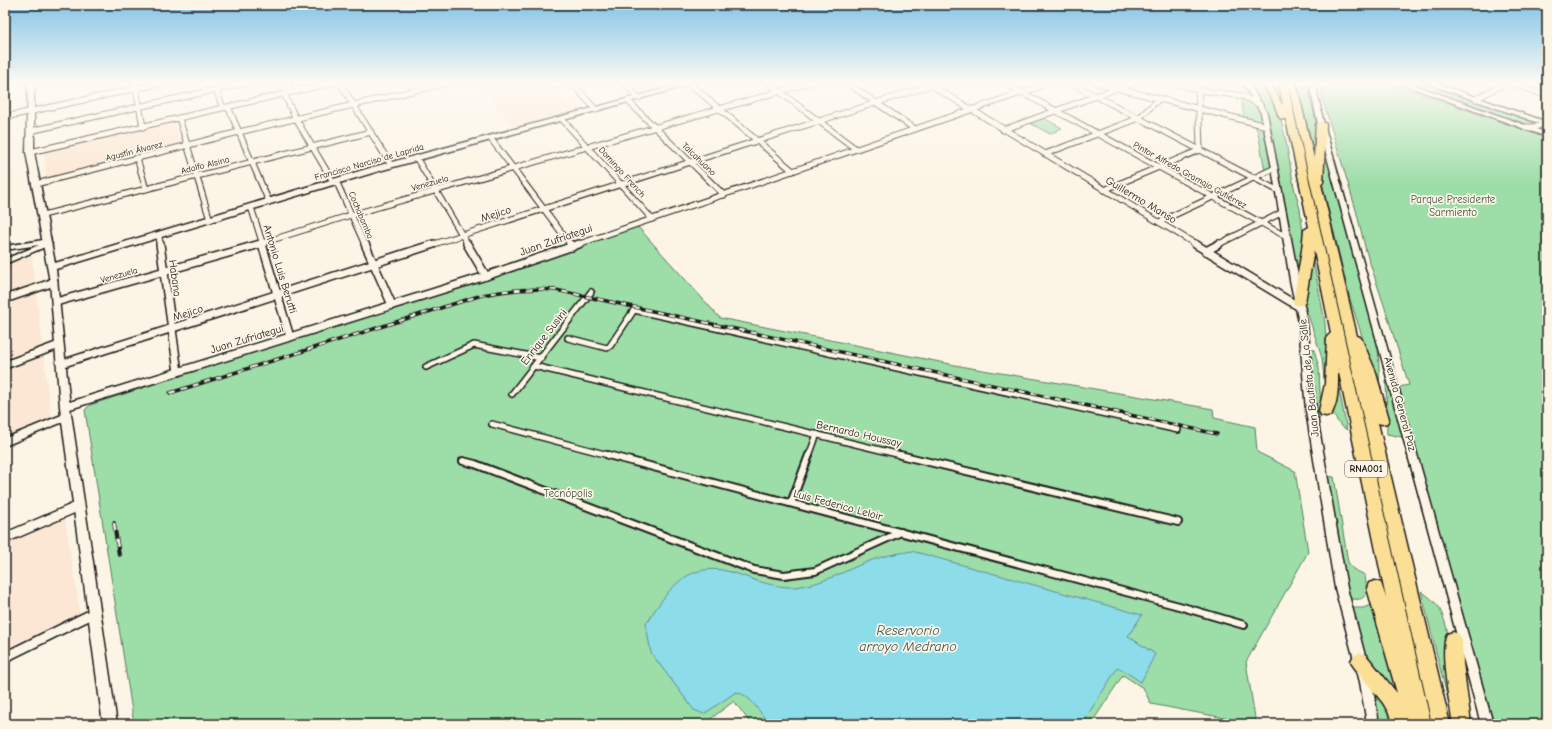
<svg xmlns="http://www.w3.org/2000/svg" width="1552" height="729" viewBox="0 0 1552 729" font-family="'Comic Neue',sans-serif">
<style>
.built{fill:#fce7d4}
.green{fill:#9ddda7;stroke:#5c7c62}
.water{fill:#8ddcea;stroke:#608f98}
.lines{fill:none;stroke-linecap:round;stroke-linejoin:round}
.pedestrian-far1-casing{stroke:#1c1c1c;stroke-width:8}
.pedestrian-casing{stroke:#1c1c1c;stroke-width:10}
.minor-far2-casing{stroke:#1c1c1c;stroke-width:7}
.minor-far1-casing{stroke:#1c1c1c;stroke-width:10}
.minor-casing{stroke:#1c1c1c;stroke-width:12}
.tertiary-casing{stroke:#1c1c1c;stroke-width:3}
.secondary-casing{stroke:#1c1c1c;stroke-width:3}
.motorway-casing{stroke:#1c1c1c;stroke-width:3}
.pedestrian-far1{stroke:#fcf5e5;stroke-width:5}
.pedestrian{stroke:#fcf5e5;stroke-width:6}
.minor-far2{stroke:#fcf5e5;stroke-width:5}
.minor-far1{stroke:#fcf5e5;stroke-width:7}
.minor{stroke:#fcf5e5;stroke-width:9}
.tertiary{fill:#fcf5e5;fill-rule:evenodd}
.secondary{fill:#fcf5e5;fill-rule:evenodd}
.motorway{fill:#fbdf96;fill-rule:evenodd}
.rail-far1-casing{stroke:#1c1c1c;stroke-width:3.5}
.rail-casing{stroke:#1c1c1c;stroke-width:4}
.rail-far1{stroke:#fcf5e5;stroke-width:2;stroke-dasharray:6;stroke-linecap:butt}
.rail{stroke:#fcf5e5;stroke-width:2.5;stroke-dasharray:8;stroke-linecap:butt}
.labels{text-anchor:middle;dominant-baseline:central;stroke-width:3.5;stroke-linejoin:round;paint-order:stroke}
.far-street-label{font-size:9px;fill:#1c1c1c;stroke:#fcf5e5}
.shield{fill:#fcf5e5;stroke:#5f5d58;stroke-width:1}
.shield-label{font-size:10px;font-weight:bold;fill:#1c1c1c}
.park-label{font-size:11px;fill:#435646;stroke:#fcf5e5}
.street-label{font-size:11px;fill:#1c1c1c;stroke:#fcf5e5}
.near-water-label{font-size:14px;font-style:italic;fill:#3e565a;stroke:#fcf5e5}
</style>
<rect width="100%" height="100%" fill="#fcf5e5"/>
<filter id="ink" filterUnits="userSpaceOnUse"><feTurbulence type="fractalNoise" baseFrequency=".025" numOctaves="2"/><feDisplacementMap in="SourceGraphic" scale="8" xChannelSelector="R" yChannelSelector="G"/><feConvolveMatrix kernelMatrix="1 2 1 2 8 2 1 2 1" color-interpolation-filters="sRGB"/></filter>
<g filter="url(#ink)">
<!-- built -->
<g class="built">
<path d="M478,83H547L576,112L515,129Z"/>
<path d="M173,120L181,144L46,180L44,150Z"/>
<path d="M32,256L51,418L5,437V265Z"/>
<path d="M65,518L80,614L5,650V543Z"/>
</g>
<!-- green -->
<g class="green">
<path d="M1248,83H1263L1278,110L1285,136L1294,187L1300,209L1305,248L1298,283L1286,221L1281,183L1265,110Z"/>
<path d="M1297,83H1310V97L1317,126L1315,157Z"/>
<path d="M1329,83H1383L1401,87L1547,138V724H1494L1404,407L1399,387L1409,385L1383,302L1366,251L1356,210L1321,94L1323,88Z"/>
<path d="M1411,83H1424L1535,122L1536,124L1530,126L1413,85Z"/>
<path d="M1241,97C1255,105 1260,106 1263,123L1244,119Z"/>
<path d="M1042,117L1062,128L1050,134L1028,122Z"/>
<path d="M1254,124L1264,127L1272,168L1265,171L1258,132Z"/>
<path d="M1324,146L1326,147L1378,344L1380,392L1350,299L1323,187L1322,179Z"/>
<path d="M638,227L720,318L965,367L1213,409L1214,418L1255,427L1257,452L1295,471L1308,552L1246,662L1256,724L1151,704L1143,688L1123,675L1091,724H751L734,701L704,724H134L85,410L90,405Z"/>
<path d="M1312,254L1325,323L1327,356L1325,390L1322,358L1303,299Z"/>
<path d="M1309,348L1314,349L1319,368L1321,415L1318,423L1327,476L1334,477L1348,562L1353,569L1365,575L1367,592C1363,601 1357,600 1348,598L1314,409Z"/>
<path d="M1336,373L1347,430C1325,416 1333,395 1336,373Z"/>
<path d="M1386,377L1388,378L1472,687H1470L1402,437L1387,434Z"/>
<path d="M1421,591C1428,596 1435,601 1439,608C1455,636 1452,691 1454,724Z"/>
<path d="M1374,604L1403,709L1364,656L1352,608H1363Z"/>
<path d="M1372,684L1399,724H1379Z"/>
</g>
<!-- water -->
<path class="water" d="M912,551L1142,615L1128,636L1155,654L1141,682L1118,667L1082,724H769C759,712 751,695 736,692L704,714L694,710L651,653L647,631L646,622L650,620L651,616C669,589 686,565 722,570C734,572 746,577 757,581C772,585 787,589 802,586C831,582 855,564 882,557C892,554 902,553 912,551Z"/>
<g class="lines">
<!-- pedestrian-far1 casing -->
<g class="pedestrian-far1-casing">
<g id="pedestrian-far1">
<path d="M568,338L607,348L610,346L634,310L1178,430"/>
<path d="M534,366L905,456"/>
<path d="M426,367L474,345L541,358"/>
<path d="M512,394L591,292"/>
<path d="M492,424L612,456"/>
<path d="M809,456L817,434"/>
</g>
</g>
<!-- pedestrian casing -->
<g class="pedestrian-casing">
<g id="pedestrian">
<path d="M608,455L1179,606L1244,625"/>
<path d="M900,455L1178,522"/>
<path d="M463,461L475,464L754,570L784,575L815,571L901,532"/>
<path d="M791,503L809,455"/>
</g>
</g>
<!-- minor-far2 casing -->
<g class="minor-far2-casing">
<g id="minor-far2">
<path d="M135,83L143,127"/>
<path d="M214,83L222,106L229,109L269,202"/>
<path d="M294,83L298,91"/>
<path d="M340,83L391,165"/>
<path d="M572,83L596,110"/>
<path d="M624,83L639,98"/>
<path d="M768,83L856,149"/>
<path d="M847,83L915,129"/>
<path d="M1005,83L1287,237"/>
<path d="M1071,83L1279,191"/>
<path d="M1097,83L1267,126"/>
<path d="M1174,83L1199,90L1243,96L1260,105"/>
<path d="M1512,83L1547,96"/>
<path d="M690,84L793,171"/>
<path d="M929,84L1197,245"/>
<path d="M552,85L561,83"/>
<path d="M30,87L47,83"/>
<path d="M284,94L296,119L332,180L338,185L365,245"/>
<path d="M1476,99L1505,83"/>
<path d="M628,101L724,195"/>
<path d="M5,117L162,83"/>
<path d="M179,118L210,220"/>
<path d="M562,119L652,219"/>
<path d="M1525,127H1536L1547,122"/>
<path d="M1003,130L1132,83"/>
<path d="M30,131L246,83"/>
<path d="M491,139L571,245"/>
<path d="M30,152L332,83"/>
<path d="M1045,154L1139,118L1159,99"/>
<path d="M137,158L146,189"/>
<path d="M417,159L468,245"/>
<path d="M36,184L239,132L447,83"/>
<path d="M1104,190L1200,150L1198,83"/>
<path d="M251,207L263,245"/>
<path d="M43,215L371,132"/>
<path d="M1159,222L1275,168"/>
<path d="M159,235L160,245"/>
<path d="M256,245L351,215L809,83"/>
<path d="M431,245L938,83"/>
<path d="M576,245L1050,83"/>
<path d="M1217,245L1283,212"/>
</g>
</g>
<!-- minor-far1 casing -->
<g class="minor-far1-casing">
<g id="minor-far1">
<path d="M160,244L178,372"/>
<path d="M262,244L290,337"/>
<path d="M365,244L392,305"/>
<path d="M467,244L486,276"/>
<path d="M570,244L572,247"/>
<path d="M1195,244L1301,308"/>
<path d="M1206,251L1219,244"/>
<path d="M5,299L54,282"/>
<path d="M56,302L260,244"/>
<path d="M61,364L434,244"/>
<path d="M5,365L59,345"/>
<path d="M65,407L486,276L579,244"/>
<path d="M5,442L66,417"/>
</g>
</g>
<!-- minor casing -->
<g class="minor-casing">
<g id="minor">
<path d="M5,538L79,506"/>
<path d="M5,657L94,613"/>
</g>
</g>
<!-- tertiary casing -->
<g class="tertiary-casing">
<g id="tertiary">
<path d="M1243,83H1249L1267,113L1307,323L1316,411L1347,588L1372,682L1379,724H1367L1360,682L1335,588L1306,411L1299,323L1290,280L1272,168L1261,113Z"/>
<path d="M1311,83H1317V92L1324,124L1493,724H1481L1318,124L1311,92Z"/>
<path d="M43,240L52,244L5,264V259L39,245L5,250V246Z"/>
</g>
</g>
<!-- secondary casing -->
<g class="secondary-casing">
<g id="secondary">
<path d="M28,83H34V152L55,263L373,167L686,83H697L379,171L56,269L70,407L117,724H103L60,407L50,282L26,152Z"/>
<path d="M1311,83H1318L1315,85Z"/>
<path d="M1399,83H1409L1547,133V137Z"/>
<path d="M1426,83H1436L1547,122V126Z"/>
</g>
</g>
<!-- motorway casing -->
<g class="motorway-casing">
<g id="motorway">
<path d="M1262,83H1270L1283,106L1279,83H1287L1431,724H1395L1383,703L1354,667L1351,661L1354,655L1360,653L1366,655L1397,693L1367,588L1369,583L1375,581L1381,583L1386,598L1338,368C1338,384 1339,401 1331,415L1326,416L1321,415L1319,411L1325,384L1327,337L1331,333L1314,250L1305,302L1303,305H1295L1293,302L1302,250L1304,230L1309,227L1286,119H1281L1279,117L1273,101Z"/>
<path d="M1288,83H1296L1314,158L1316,124L1321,121L1326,124L1323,182L1321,184L1357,336L1360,337L1362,340L1375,370L1389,419L1387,423L1382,424L1378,423L1450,724H1432Z"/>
<path d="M1453,632L1459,634L1462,640L1463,663L1471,724H1453C1450,704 1439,651 1447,634Z"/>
</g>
</g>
<!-- pedestrian-far1 -->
<use href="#pedestrian-far1" class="pedestrian-far1"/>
<!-- pedestrian -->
<use href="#pedestrian" class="pedestrian"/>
<!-- minor-far2 -->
<use href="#minor-far2" class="minor-far2"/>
<!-- minor-far1 -->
<use href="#minor-far1" class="minor-far1"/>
<!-- minor -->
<use href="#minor" class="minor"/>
<!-- tertiary -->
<use href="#tertiary" class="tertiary"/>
<!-- secondary -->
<use href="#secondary" class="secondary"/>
<!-- motorway -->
<use href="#motorway" class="motorway"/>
<!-- rail-far1 casing -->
<g class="rail-far1-casing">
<path id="rail-far1" d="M170,393L482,295C507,290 531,288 556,290L1217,434"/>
</g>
<!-- rail casing -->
<g class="rail-casing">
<path id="rail" d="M114,523L119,555"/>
</g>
<!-- rail-far1 -->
<use href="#rail-far1" class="rail-far1"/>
<!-- rail -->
<use href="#rail" class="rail"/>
</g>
</g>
<!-- sky -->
<linearGradient id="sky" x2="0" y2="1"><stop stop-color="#83c4e9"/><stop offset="0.45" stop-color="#fefaf3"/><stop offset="1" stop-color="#fefaf3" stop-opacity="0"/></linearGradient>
<rect width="1552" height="185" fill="url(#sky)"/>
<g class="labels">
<!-- far-street labels -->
<g class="far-street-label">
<text transform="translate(134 151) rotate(-14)">Agustín Álvarez</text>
<text transform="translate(699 159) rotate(44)">Talcahuano</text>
<text transform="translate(369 162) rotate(-16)">Francisco Narciso de Laprida</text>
<text transform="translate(205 165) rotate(-14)">Adolfo Alsina</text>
<text transform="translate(622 172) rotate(48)">Domingo French</text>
<text transform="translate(1190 175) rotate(29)">Pintor Alfredo Gramajo Gutiérrez</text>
<text transform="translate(430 183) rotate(-16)">Venezuela</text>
<text transform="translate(361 215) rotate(67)">Cochabamba</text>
<text transform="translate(119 275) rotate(-16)">Venezuela</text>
</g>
<!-- shield labels -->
<rect class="shield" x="1345" y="461" width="42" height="16" rx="3"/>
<g class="shield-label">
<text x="1366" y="469">RNA001</text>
</g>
<!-- park labels -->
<g class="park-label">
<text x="1453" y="199">Parque Presidente<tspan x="1453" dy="13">Sarmiento</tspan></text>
<text x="568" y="493">Tecnópolis</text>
</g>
<!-- street labels -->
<g class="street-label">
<text transform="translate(1141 200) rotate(31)">Guillermo Manso</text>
<text transform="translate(496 214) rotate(-18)">Mejico</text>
<text transform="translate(556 240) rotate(-19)">Juan Zufriategui</text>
<text transform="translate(280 269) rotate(73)">Antonio Luis Berutti</text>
<text transform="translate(175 278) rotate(82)">Habana</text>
<text transform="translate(188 313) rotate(-18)">Mejico</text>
<text transform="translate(544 337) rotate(-52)">Enrique Susini</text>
<text transform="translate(247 339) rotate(-17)">Juan Zufriategui</text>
<text transform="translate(1309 378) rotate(-96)">Juan Bautista de La Salle</text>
<text transform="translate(1400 404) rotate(75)">Avenida General Paz</text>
<text transform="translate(859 434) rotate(13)">Bernardo Houssay</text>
<text transform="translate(838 505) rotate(15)">Luis Federico Leloir</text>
</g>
<!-- near-water labels -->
<g class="near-water-label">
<text x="908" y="630">Reservorio<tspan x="908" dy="16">arroyo Medrano</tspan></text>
</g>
</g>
<!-- margin -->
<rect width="1552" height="729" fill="none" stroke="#fcf5e5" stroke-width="20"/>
<rect x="10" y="10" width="1532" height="709" fill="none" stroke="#1c1c1c" stroke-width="1.5" filter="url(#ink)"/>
</svg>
